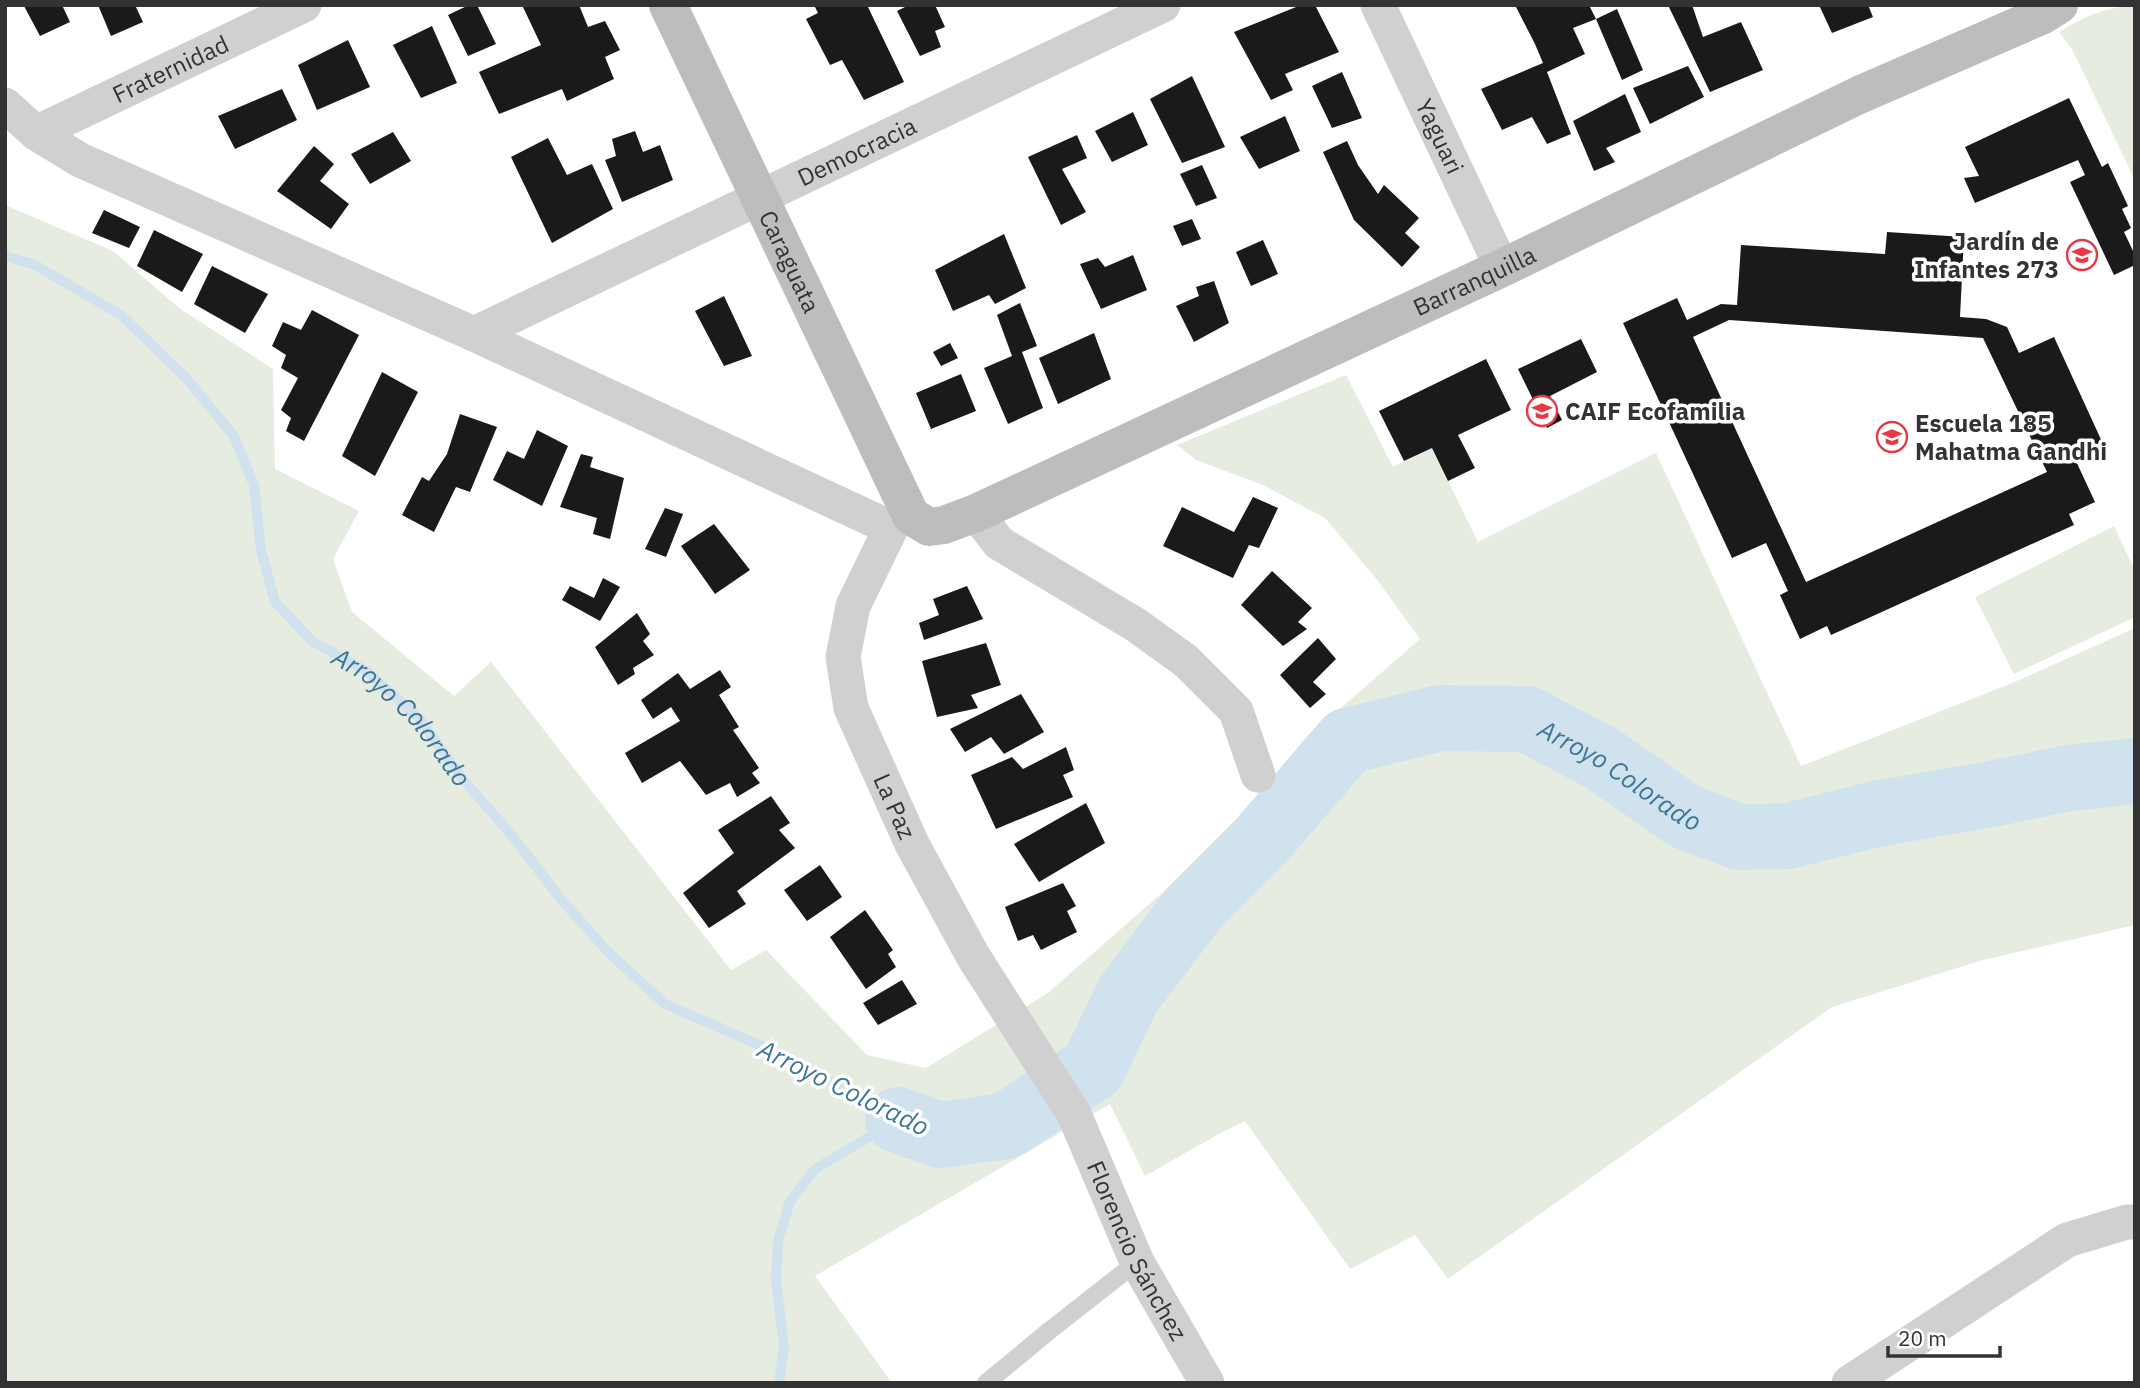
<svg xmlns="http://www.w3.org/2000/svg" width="2140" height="1388" viewBox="0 0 2140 1388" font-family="'IBM Plex Sans',sans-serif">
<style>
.green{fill:#e6ecdf}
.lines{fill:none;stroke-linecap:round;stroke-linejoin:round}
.stream{stroke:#cfe2ee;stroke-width:10}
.river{stroke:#cfe2ee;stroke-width:66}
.building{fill:#1a1a1a;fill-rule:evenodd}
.lane{stroke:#d0d0d0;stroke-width:18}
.street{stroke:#d0d0d0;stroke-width:35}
.secondary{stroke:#bdbdbd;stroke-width:38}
.labels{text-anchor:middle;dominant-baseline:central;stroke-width:7;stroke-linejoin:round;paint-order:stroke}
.street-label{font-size:24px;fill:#333;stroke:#fff}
.poi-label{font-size:24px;font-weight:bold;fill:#333;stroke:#fff;text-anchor:start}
.water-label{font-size:26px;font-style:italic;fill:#3f7597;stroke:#fff}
</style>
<rect width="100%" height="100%" fill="#fff"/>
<!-- green -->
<g class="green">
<path d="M2135,5V180L2072,49L2059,32C2088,15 2101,9 2135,5Z"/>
<path d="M5,205L113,251L179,308L273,369L275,469L359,511L333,559L352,612L454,696L491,662L731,970L766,950L867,1055L926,1068L1048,993L1173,883L1250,813L1303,741L1420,639L1378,581L1325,518L1263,485L1196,460L1177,445L1346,375L1393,467L1432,448L1478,542L1656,453L1801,766L2010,684L2135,628V925L1983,960L1832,1007L1448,1279L1415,1235L1350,1269L1245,1121L1217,1135L1145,1176L1110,1104L815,1276L892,1383H5Z"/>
<path d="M2114,526L2135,571V617L2014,674L1975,597Z"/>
</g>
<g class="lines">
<!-- stream -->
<path class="stream" id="s1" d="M5,256L35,265L121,315L187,379L234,436L254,485L261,550L275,602L312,641L368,672L419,718L462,778L514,838L560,898L609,953L665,1004L794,1060L898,1120L815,1169L790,1201L778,1242L776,1280L784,1347L779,1383"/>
<!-- river -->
<path class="river" id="s2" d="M898,1120L940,1135L1006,1126L1093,1068L1128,995L1193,909L1259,843L1347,741L1440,718L1527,719L1601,758L1686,817L1739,837L1788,836L1876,814L1992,794L2068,778L2135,771"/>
</g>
<!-- building -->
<g class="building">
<path d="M27,5H62L70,22L40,36L24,6Z"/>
<path d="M98,5H135L143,22L111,36Z"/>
<path d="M469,5H477L496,44L468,56L448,15Z"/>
<path d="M522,5H579L588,27L605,21L620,50L605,57L614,79L567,101L562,89L499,114L479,72L541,45Z"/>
<path d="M814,5H867L904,82L864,100L842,60L830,65L806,19L818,13Z"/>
<path d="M909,5H935L945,27L935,31L941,47L920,56L897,11Z"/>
<path d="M1301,5H1315L1339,52L1285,74L1293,90L1271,100L1234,32Z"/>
<path d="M1515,5H1589L1596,19L1617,9L1643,70L1622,80L1596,19L1573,28L1585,54L1547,72L1571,134L1547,144L1532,117L1502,130L1481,89L1543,63L1535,44Z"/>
<path d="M1668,5H1692L1703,37L1741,22L1763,70L1710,92Z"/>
<path d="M1819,5H1868L1873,17L1832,33Z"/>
<path d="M432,26L457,83L421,98L393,45Z"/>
<path d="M348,40L370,87L317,110L298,65Z"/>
<path d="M1688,66L1704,97L1650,124L1633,88Z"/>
<path d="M1342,72L1362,118L1332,128L1312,86Z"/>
<path d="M1192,76L1225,147L1182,163L1150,99Z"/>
<path d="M282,89L297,120L235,149L218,116Z"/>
<path d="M1625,94L1641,132L1606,148L1615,162L1594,171L1573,121Z"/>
<path d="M2069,98L2102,167L2108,163L2128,206L2122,209L2131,228L2124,232L2135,255V265L2114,275L2070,182L2085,175L2078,160L1975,203L1964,178L1979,176L1965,147Z"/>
<path d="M1133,112L1148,145L1112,162L1095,131Z"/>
<path d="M1285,116L1300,151L1259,169L1240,137Z"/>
<path d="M635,131L643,152L660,145L673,180L622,202L605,160L616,156L612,139Z"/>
<path d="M393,132L411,161L370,184L351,154Z"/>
<path d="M1077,135L1087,158L1062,169L1086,212L1061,225L1028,157Z"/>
<path d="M548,138L567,175L592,164L613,209L552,243L511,157Z"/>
<path d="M1347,141L1358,165L1378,194L1384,185L1419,218L1405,233L1420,247L1402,267L1354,220L1323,152Z"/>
<path d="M314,146L334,164L320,181L349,204L331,229L277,191Z"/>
<path d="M1202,165L1217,198L1196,206L1180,174Z"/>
<path d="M104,210L140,227L129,248L92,233Z"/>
<path d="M1192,219L1201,239L1182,246L1173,226Z"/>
<path d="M154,230L203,254L182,292L137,266Z"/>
<path d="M1887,232L1964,237L1960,317L1986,319L2007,327L2019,353L2054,337L2104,446L2075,459L2095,502L2069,514L2074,525L1831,635L1827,626L1800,639L1780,595L1788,591L1766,543L1732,558L1623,323L1677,298L1687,320L1721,304L1737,305L1741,245L1885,254ZM1729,320L1983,338L2047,472L1806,582L1693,337Z"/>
<path d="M1004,234L1026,288L995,304L989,295L953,311L935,270Z"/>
<path d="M1263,240L1278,274L1251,286L1236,252Z"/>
<path d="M1133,255L1147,290L1101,309L1080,264L1098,258L1105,267Z"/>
<path d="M212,266L268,294L245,333L194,304Z"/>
<path d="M1214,281L1229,323L1194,342L1176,306L1199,296L1196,287Z"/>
<path d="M724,296L752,356L724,366L695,311Z"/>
<path d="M1020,303L1037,346L1022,352L1043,408L1008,424L984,368L1012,356L997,315Z"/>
<path d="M312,310L359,335L304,441L286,431L291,418L281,410L298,378L281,368L286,355L272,346L283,322L301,330Z"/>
<path d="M1094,333L1111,379L1058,404L1039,358Z"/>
<path d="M1581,339L1597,372L1550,396L1562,420L1547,428L1518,369Z"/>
<path d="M950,343L958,358L941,366L933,352Z"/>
<path d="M1486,359L1511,410L1458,435L1475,468L1448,481L1432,448L1404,461L1379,411Z"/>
<path d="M382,372L418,392L375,476L342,456Z"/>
<path d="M961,374L976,411L931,429L916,393Z"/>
<path d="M460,414L497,427L470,492L456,487L434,532L402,515L422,477L429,481L447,454Z"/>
<path d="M537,430L568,446L542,506L493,480L507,451L524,459Z"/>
<path d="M581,454L593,457L590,467L624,478L610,539L593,534L597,518L560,507Z"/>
<path d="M1253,497L1278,508L1259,548L1249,545L1233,578L1163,546L1182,507L1234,532Z"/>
<path d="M665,508L683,514L666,557L645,549Z"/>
<path d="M714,524L750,570L715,594L681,546Z"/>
<path d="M1272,571L1312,608L1298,622L1307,629L1283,646L1241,605Z"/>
<path d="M603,578L620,587L600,621L562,600L570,586L594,598Z"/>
<path d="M967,586L983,619L924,640L919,623L939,615L933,599Z"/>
<path d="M637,613L650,634L643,641L654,655L633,668L635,674L618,685L595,647Z"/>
<path d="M1318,638L1336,659L1313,682L1326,694L1310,708L1280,675Z"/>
<path d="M986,643L1001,685L971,695L978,708L937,717L922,661Z"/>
<path d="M720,670L731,687L719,695L739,727L733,730L759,768L752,773L760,783L737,797L730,783L706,795L680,761L642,783L625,753L680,721L671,707L653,719L641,700L678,673L690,689Z"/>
<path d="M1021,694L1044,732L1004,754L991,737L965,752L950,729Z"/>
<path d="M1066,747L1074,770L1063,775L1073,797L996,829L971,775L1012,757L1023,769Z"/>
<path d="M771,796L790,823L779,830L795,848L737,891L746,904L709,928L683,893L734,853L718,830Z"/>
<path d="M1086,803L1105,843L1039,882L1014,844Z"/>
<path d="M820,865L842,897L807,921L784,890Z"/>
<path d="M1063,883L1076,906L1067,911L1077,932L1041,950L1033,935L1018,941L1005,907Z"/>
<path d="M865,910L893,950L888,954L896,967L866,989L830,937Z"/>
<path d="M902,980L917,1004L878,1025L863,1003Z"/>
</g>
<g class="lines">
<!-- lane -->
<path class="lane" d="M986,1383L1049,1331L1137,1262"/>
<!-- street -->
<g class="street">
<path id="s3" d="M1378,5L1502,268"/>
<path d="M5,105L36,133L80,160L474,334L891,528"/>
<path id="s4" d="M36,133L304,5"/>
<path id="s5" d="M474,334L1163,5"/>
<path d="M976,513L999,543L1136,625L1186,661L1236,711L1258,775"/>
<path id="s6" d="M891,528L853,606L843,657L851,708L912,844L973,956L1074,1114L1137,1262L1207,1383"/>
<path d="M1849,1383L2067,1240L2127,1222H2135"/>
</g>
<!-- secondary -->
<path class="secondary" id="s7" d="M668,5L911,516L929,527L944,525L976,513L1502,268L1859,95L2043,15L2059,5"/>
</g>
<!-- icons -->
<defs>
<g id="school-ring" transform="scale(1.575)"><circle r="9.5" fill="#fff" stroke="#e63946" stroke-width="1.5"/><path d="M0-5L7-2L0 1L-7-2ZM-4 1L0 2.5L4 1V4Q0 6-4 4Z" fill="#e63946"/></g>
</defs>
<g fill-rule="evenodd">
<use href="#school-ring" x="2082" y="255"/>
<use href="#school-ring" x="1542" y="411"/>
<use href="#school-ring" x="1892" y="437"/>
</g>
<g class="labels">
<!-- street labels -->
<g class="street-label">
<text stroke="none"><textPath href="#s4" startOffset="149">Fraternidad</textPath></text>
<text stroke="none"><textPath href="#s3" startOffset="145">Yaguari</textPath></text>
<text stroke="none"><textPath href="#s5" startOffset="424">Democracia</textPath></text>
<text stroke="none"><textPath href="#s7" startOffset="284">Caraguata</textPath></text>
<text stroke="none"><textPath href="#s7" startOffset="1186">Barranquilla</textPath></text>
<text stroke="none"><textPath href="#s6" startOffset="298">La Paz</textPath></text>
<text stroke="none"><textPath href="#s6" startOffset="805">Florencio Sánchez</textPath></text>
</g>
<!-- poi labels -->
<g class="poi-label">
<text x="2059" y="241" text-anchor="end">Jardín de<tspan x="2059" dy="28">Infantes 273</tspan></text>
<text x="1565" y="411">CAIF Ecofamilia</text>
<text x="1915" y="423">Escuela 185<tspan x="1915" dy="28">Mahatma Gandhi</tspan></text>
</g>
<!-- water labels -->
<g class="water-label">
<text stroke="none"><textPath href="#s1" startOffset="642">Arroyo Colorado</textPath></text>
<text stroke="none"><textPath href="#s2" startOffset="924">Arroyo Colorado</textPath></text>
<text transform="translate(844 1087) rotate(26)">Arroyo Colorado</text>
</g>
</g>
<!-- border -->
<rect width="2140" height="1388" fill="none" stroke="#333333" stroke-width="14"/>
<!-- scale -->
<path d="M1888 1346v10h112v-10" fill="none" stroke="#333333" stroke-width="3.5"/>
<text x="1898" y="1346" font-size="21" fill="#333333" stroke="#ffffff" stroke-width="5" paint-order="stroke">20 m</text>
</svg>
